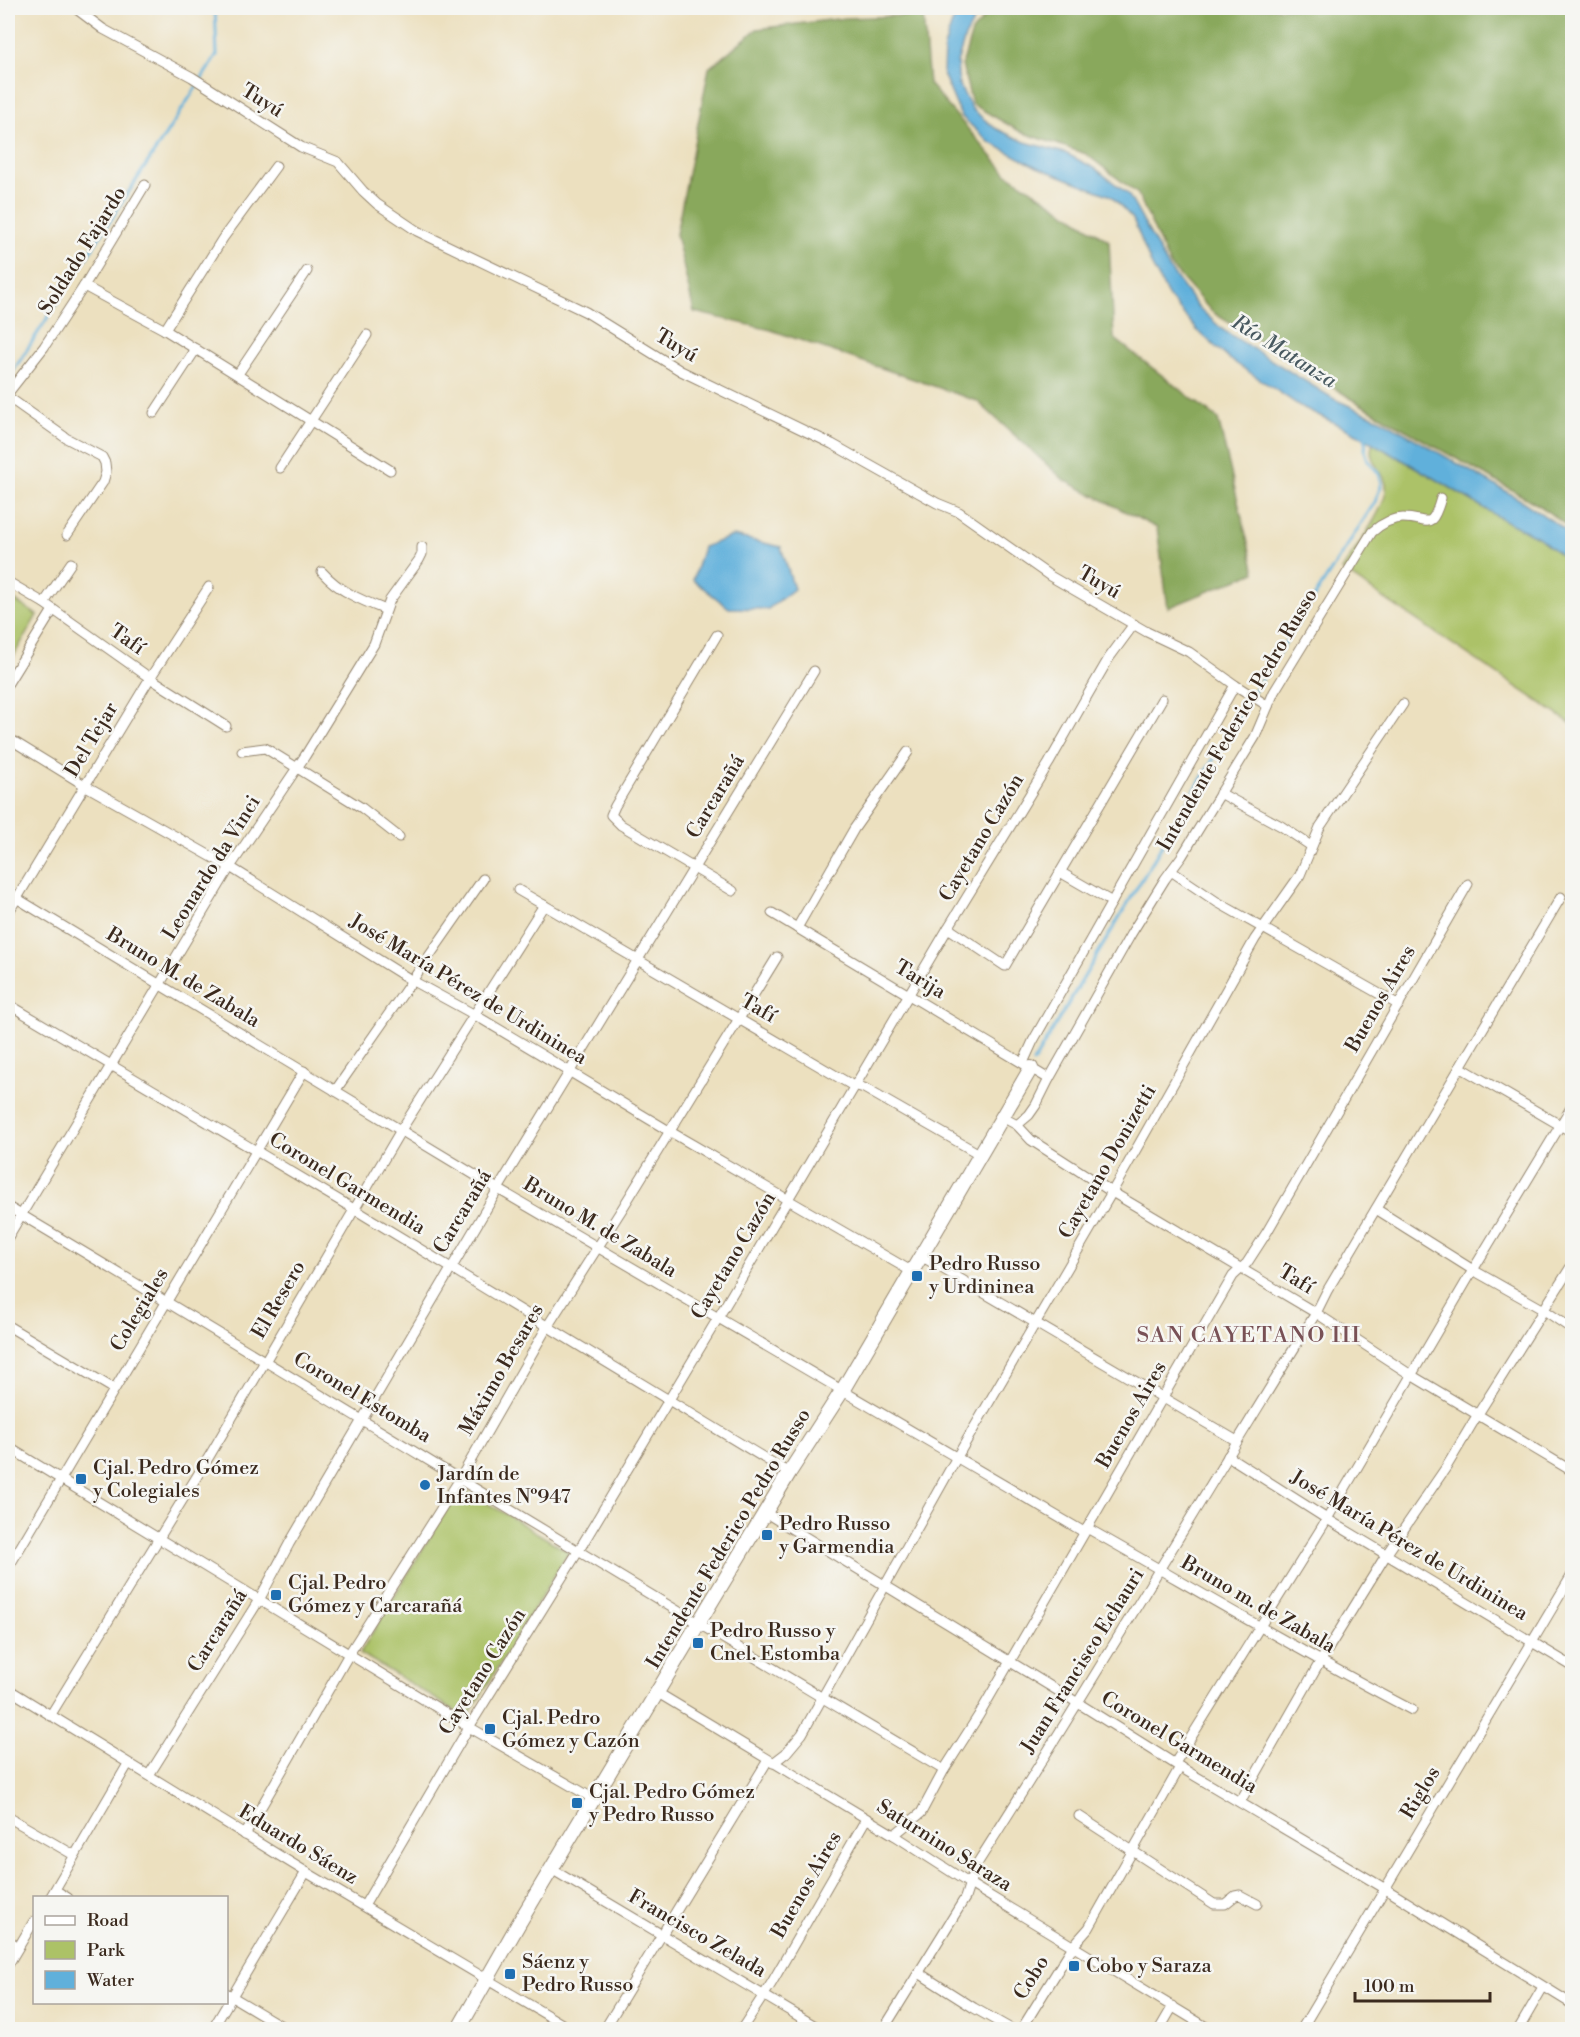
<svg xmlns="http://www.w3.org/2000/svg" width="1580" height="2037" viewBox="0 0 1580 2037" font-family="'Libre Bodoni',serif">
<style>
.green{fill:#acc267;stroke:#747642;stroke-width:1.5}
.forest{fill:#89a85c;stroke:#62693d;stroke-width:1.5}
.water{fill:#60b0db;stroke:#4e6d7c;stroke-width:1.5}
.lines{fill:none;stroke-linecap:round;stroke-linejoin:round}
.stream{stroke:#60b0db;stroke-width:3}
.street-casing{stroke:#94856e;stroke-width:11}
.secondary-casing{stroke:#94856e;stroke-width:16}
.street{stroke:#fff;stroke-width:9}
.secondary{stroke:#fff;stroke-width:14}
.poi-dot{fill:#1f6fb2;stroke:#f6f6f2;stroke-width:2}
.labels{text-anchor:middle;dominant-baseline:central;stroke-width:5;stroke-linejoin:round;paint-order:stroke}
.street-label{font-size:20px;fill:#3b2a1e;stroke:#f6f6f2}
.poi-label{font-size:20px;fill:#3b2a1e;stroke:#f6f6f2;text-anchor:start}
.water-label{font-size:21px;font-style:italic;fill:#485960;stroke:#f6f6f2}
.quarter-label{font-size:22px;letter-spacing:1.5px;fill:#795156;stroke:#f6f6f2}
</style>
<rect width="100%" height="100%" fill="#f6f6f2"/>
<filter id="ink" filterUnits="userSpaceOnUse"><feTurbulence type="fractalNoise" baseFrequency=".0167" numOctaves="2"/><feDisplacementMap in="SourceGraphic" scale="12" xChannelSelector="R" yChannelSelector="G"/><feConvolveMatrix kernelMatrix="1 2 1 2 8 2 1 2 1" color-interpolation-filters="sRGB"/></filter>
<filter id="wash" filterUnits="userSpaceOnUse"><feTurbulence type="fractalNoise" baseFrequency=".008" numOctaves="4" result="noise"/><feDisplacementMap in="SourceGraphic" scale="24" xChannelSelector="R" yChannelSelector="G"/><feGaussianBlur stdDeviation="1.35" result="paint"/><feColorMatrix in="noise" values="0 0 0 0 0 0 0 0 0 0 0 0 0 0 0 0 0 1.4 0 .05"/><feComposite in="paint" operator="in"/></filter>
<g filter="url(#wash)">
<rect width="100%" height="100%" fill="#ece0bf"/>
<!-- green -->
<g class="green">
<path d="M1373,443L1436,479L1502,519L1538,537L1572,564V724L1342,570C1354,550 1383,513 1386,491C1389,473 1364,462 1373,443Z"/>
<path d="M8,596L37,615L8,666Z"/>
<path d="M460,1487L569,1552L467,1718L360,1653Z"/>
</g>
<!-- forest -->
<g class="forest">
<path d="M992,8H1572V530L1540,506L1360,404L1212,312L1170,265L1138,194L1086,154L1021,132L972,104L962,65L972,32Z"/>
<path d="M923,15L929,84L1007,174L1109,241L1114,338L1218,419L1255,572L1168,608L1157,528L1064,480L977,401L771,330L694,312L676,234L709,68L757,29L845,18Z"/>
</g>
<!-- water -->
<g class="water">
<path d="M964,8H981L965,37L957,63L959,85L973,110L995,128L1025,142L1065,153L1096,169L1128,194L1169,268L1197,306L1223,330L1334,399L1384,421L1519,499L1557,524L1572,537V564L1538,537L1502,519L1436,479L1355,433L1300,406L1228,358L1197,330L1169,297L1151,264L1133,219L1111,196L1037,167L989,142L961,116L943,74L944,47L952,23Z"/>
<path d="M733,536L781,547L794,589L768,609L729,608L693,580L703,547Z"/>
</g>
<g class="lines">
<!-- stream -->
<g class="stream">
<path d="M10,376L217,55L215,8"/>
<path d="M1033,1063L1246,704L1375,502L1382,483L1379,474L1368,460L1365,451L1366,437"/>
</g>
</g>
</g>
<g filter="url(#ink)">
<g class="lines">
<!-- street casing -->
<g class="street-casing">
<g id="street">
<path d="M75,8L103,29L192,77L301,147L338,162L363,191L377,204L417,231L586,312L681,371L832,444L937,503L959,512L1050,576L1147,632L1189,652L1235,685L1268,706"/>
<path d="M84,286L165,330L390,470"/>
<path d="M165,330L223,238L276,166"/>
<path d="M238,374L307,271"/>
<path d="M8,393L44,347L84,286L145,185"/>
<path d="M8,397L66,438L102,457L105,463L106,472L103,482L67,535"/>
<path d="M154,413L196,349"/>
<path d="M280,468L367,335"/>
<path d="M322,572C340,592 361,600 386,610"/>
<path d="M8,582L44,603L150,678L226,726"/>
<path d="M44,603L71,563"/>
<path d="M717,635L615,806L611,815L621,825L733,891"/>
<path d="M8,683L53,610"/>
<path d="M8,738L86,786L230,867L411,980L475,1015L669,1131L911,1271"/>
<path d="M242,751L265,748L362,808L399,837"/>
<path d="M1220,793L1281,826L1311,846"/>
<path d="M1171,871L1217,902L1399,1005"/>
<path d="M1060,872L1112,902"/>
<path d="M518,890L850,1084L864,1088L981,1155"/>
<path d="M8,893L498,1189L1084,1532"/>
<path d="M8,913L150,678L209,587"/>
<path d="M772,913L1049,1079"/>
<path d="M797,928L854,829L908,752"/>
<path d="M948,928L1005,966L1162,699"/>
<path d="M8,1004L354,1209L789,1473"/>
<path d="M1023,1063L1033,1041L1235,685"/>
<path d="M1460,1067L1572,1132"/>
<path d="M335,1091L483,879"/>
<path d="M1002,1117L1017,1125L1031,1140L1112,1192L1316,1313L1411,1375L1572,1471"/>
<path d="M1017,1125L1029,1115L1036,1105L1049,1079L1131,934L1165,879L1182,856L1255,737L1274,692L1372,532C1380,525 1392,518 1403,518C1428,518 1431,533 1441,498"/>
<path d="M8,1207C321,1393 630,1585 944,1770"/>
<path d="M1376,1209L1473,1270L1544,1310L1572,1329"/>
<path d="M8,1237L230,867L305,756L374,644L390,600L419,560L422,554V547"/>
<path d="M920,1257L928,1260L1237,1441"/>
<path d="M8,1326L114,1389"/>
<path d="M8,1447L469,1727L594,1799"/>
<path d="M1228,1456L1327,1519L1572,1666"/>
<path d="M766,1513L1078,1703L1180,1767L1384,1888L1572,2004"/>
<path d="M1087,1528C1195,1589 1302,1653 1412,1710"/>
<path d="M8,1568L304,1071"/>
<path d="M8,1689L306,1872L572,2030"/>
<path d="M658,1693L894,1835L970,1884L1211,2030"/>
<path d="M50,1716L210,1455L401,1130L544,905"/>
<path d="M773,1763L786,1753L802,1734L957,1457L1112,1192L1255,939L1300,875L1320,827L1403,704"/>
<path d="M1175,1763L1327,1519L1473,1270L1572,1106"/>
<path d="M149,1775L259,1600L289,1544L498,1189L814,671"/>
<path d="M1240,1802L1320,1662L1386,1555L1447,1466L1478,1414L1572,1265"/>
<path d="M1079,1816L1214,1904H1225L1235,1896L1240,1895L1257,1904"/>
<path d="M8,1817L74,1855"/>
<path d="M245,1835L349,1654L460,1479L547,1327L622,1209L777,957"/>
<path d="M894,1835L921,1813L944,1770L979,1715L1233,1276L1247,1263L1267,1232L1468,884"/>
<path d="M553,1870L822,2030"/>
<path d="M55,1890L68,1898"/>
<path d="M50,1898L128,1764"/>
<path d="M364,1906L469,1727L579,1550L718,1318L948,928L1049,763L1087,696L1109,658L1134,624"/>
<path d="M8,1940L18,1947"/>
<path d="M8,1965L34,1921"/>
<path d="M919,1973L974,2008L1013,2030"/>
<path d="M226,1993L288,2030"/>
<path d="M212,2030L306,1872"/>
<path d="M604,2030L768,1760"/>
<path d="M741,2030L771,1984L866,1819"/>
<path d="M883,2030L965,1898L975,1867C1092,1684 1202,1497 1316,1313L1327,1291L1561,897"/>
<path d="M1021,2030L1073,1946L1089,1928L1180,1767"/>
<path d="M1159,2030L1173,2006"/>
<path d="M1301,2030L1572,1575"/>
<path d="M1518,2030L1543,1987"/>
</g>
</g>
<!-- secondary casing -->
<g class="secondary-casing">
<path id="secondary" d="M458,2030L519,1923L707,1609L789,1473L842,1391L1031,1068"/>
</g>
<!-- street -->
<use href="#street" class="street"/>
<!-- secondary -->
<use href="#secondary" class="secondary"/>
</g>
</g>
<!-- markers -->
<g class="poi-dot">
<rect x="911" y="1270" width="12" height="12" rx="3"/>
<rect x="75" y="1473" width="12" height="12" rx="3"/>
<circle cx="425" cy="1485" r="6"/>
<rect x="761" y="1529" width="12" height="12" rx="3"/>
<rect x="270" y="1589" width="12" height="12" rx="3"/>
<rect x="692" y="1637" width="12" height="12" rx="3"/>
<rect x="484" y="1723" width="12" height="12" rx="3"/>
<rect x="571" y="1797" width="12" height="12" rx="3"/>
<rect x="1068" y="1960" width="12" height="12" rx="3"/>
<rect x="504" y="1968" width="12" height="12" rx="3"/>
</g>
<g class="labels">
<!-- street labels -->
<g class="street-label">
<text transform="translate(262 101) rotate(32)">Tuyú</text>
<text transform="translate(83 251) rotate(-58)">Soldado Fajardo</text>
<text transform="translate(676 346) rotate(31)">Tuyú</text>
<text transform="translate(1099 583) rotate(30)">Tuyú</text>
<text transform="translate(127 640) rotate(35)">Tafí</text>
<text transform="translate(1238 720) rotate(-60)">Intendente Federico Pedro Russo</text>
<text transform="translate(92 740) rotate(-59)">Del Tejar</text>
<text transform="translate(716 797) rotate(-59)">Carcarañá</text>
<text transform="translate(982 838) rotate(-59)">Cayetano Cazón</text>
<text transform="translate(212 868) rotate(-58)">Leonardo da Vinci</text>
<text transform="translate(183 978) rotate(31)">Bruno M. de Zabala</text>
<text transform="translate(920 980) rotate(31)">Tarija</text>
<text transform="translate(468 990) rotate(31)">José María Pérez de Urdininea</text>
<text transform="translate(1381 999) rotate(-60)">Buenos Aires</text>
<text transform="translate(758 1009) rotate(30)">Tafí</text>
<text transform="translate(1108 1162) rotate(-60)">Cayetano Donizetti</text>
<text transform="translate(347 1184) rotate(31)">Coronel Garmendia</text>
<text transform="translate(463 1212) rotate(-59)">Carcarañá</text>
<text transform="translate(600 1228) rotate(31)">Bruno M. de Zabala</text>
<text transform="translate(734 1256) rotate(-59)">Cayetano Cazón</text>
<text transform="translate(1296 1280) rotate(31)">Tafí</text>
<text transform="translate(279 1300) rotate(-60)">El Resero</text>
<text transform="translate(140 1310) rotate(-59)">Colegiales</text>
<text transform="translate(502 1370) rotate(-60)">Máximo Besares</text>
<text transform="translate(362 1398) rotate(31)">Coronel Estomba</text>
<text transform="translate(1132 1415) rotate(-60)">Buenos Aires</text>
<text transform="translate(729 1539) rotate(-59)">Intendente Federico Pedro Russo</text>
<text transform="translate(1409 1546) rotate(31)">José María Pérez de Urdininea</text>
<text transform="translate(1258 1605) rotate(30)">Bruno m. de Zabala</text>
<text transform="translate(218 1631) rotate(-58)">Carcarañá</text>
<text transform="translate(1083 1661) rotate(-58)">Juan Francisco Echauri</text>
<text transform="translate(483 1672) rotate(-58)">Cayetano Cazón</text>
<text transform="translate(1179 1743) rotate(31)">Coronel Garmendia</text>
<text transform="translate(1421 1793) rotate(-59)">Riglos</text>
<text transform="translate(298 1845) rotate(31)">Eduardo Sáenz</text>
<text transform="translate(944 1846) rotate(32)">Saturnino Saraza</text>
<text transform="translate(807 1885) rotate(-60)">Buenos Aires</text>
<text transform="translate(697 1934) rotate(30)">Francisco Zelada</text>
<text transform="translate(1032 1978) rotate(-58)">Cobo</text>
</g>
<!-- poi labels -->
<g class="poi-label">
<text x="929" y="1264">Pedro Russo<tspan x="929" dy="23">y Urdininea</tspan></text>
<text x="93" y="1468">Cjal. Pedro Gómez<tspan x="93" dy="23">y Colegiales</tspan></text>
<text x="437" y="1474">Jardín de<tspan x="437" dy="23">Infantes Nº947</tspan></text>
<text x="779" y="1524">Pedro Russo<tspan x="779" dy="23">y Garmendia</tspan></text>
<text x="288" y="1583">Cjal. Pedro<tspan x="288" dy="23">Gómez y Carcarañá</tspan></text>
<text x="710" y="1631">Pedro Russo y<tspan x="710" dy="23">Cnel. Estomba</tspan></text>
<text x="502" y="1718">Cjal. Pedro<tspan x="502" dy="23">Gómez y Cazón</tspan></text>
<text x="589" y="1792">Cjal. Pedro Gómez<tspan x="589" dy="23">y Pedro Russo</tspan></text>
<text x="522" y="1962">Sáenz y<tspan x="522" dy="23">Pedro Russo</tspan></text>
<text x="1086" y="1966">Cobo y Saraza</text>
</g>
<!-- water labels -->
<g class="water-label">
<text transform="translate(1284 352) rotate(32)">Río Matanza</text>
</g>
<!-- quarter labels -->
<g class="quarter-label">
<text x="1249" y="1335">SAN CAYETANO III</text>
</g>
</g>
<!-- margin -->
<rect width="1580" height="2037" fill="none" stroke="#f6f6f2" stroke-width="30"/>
<!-- legend -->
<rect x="33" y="1896" width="195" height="108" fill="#f6f6f2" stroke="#aba49d" stroke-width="1.5"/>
<rect x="45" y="1916" width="30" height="9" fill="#ffffff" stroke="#aba49d" stroke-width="1.5"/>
<text x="87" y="1926" font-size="18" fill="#3b2a1e">Road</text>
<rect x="45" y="1941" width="30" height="18" fill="#acc267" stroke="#aba49d" stroke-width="1.5"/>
<text x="87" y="1956" font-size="18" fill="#3b2a1e">Park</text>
<rect x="45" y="1971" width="30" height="18" fill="#60b0db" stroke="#aba49d" stroke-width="1.5"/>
<text x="87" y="1986" font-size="18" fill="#3b2a1e">Water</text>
<!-- scale -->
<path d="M1355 1992v9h135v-9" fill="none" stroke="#3b2a1e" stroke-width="3"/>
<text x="1364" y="1992" font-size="18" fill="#3b2a1e" stroke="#f6f6f2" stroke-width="4.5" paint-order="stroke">100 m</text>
</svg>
